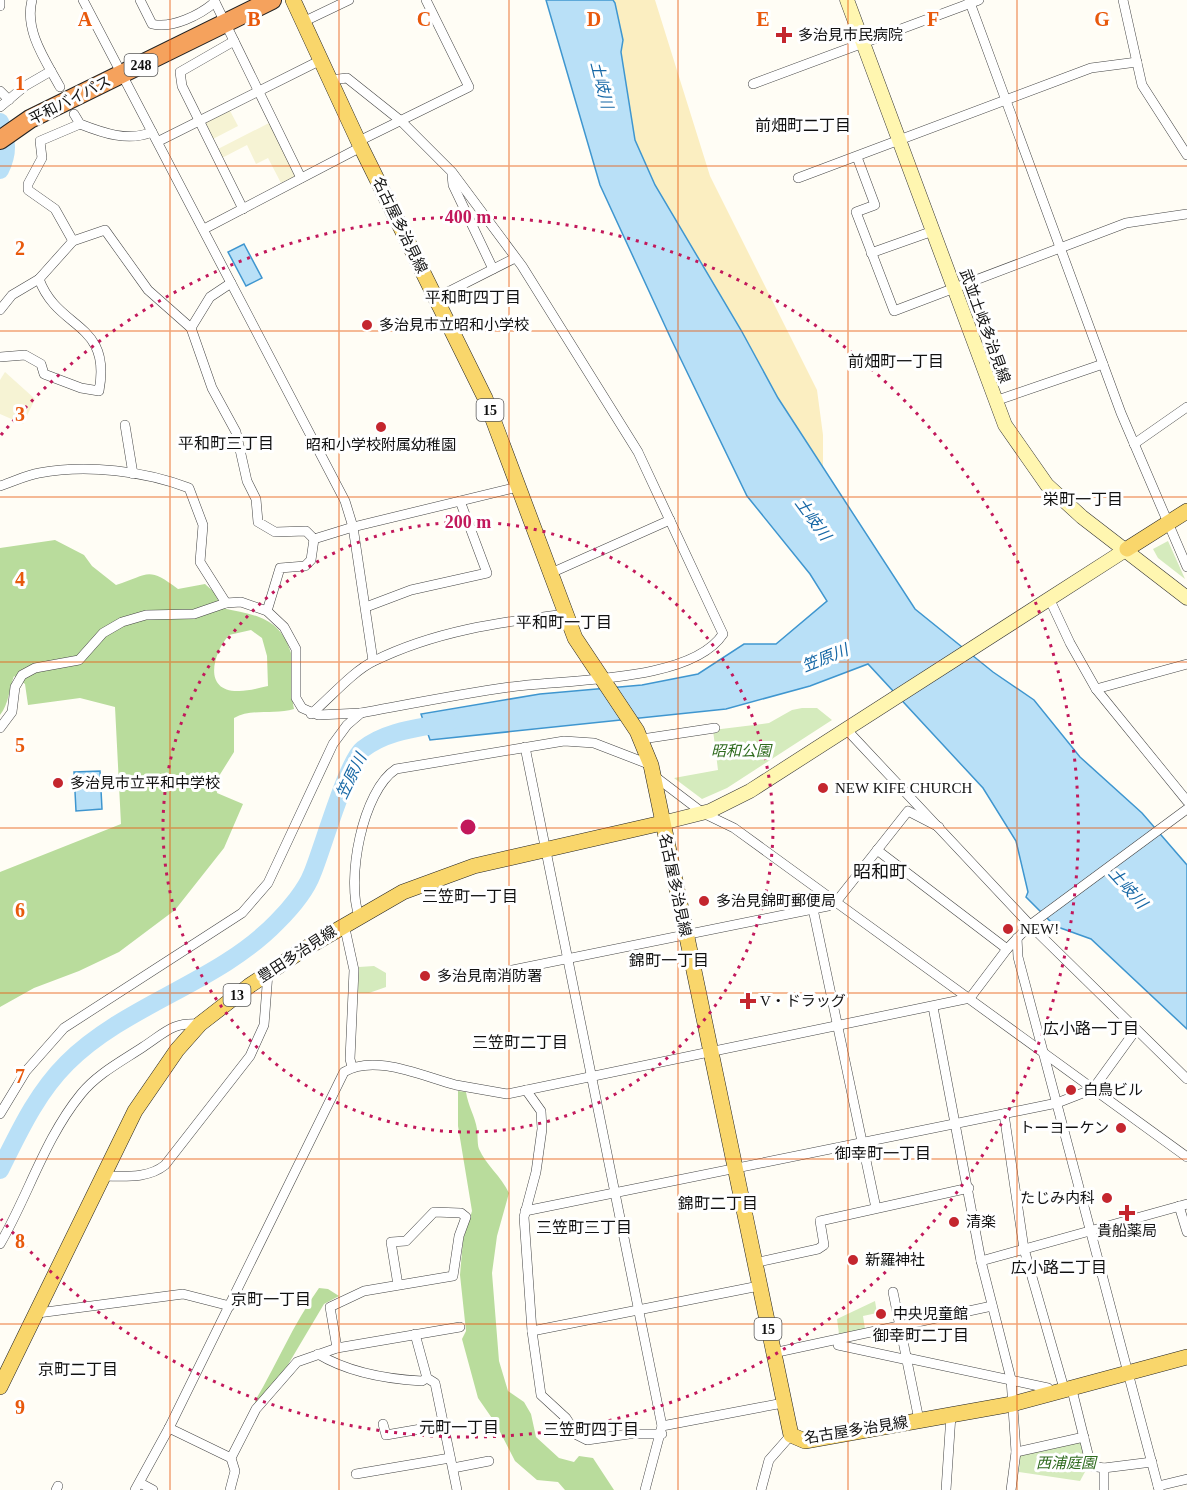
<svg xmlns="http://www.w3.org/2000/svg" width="1187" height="1490" viewBox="0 0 1187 1490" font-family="'Times New Roman','Noto Sans JP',serif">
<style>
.farmland{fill:#f6f3d4}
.green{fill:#d5ebbd}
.forest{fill:#b9dc9c;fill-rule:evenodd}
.sand{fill:#fbeec1}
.water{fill:#b9e0f7;stroke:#3f96cf;stroke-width:1.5}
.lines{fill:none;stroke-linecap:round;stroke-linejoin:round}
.river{stroke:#b9e0f7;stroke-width:18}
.street-casing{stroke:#444;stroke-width:10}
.secondary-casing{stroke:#333;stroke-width:15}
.primary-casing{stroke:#222;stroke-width:16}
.highway-casing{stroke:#222;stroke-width:20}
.street{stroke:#fff;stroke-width:9}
.secondary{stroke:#fff6b0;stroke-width:14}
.primary{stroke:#f9d66b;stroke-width:15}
.highway{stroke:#f5a25d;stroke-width:18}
.grid{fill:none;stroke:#e8590c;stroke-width:1.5;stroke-opacity:0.55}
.ring{fill:none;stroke:#c2185b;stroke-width:3;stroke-dasharray:3 6}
.poi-dot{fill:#c4262e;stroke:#fff;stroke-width:2}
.labels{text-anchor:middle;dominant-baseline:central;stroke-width:6;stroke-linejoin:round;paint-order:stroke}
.shield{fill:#fff;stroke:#585858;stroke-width:1.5}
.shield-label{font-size:14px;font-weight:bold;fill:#111}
.poi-label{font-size:15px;fill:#111;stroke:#fff;text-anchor:start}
.street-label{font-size:15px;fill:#111;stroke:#fff}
.park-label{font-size:15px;font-style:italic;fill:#2f6b1f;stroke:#fff}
.water-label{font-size:16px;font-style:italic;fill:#1768a6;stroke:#fff}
.neighbourhood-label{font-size:16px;fill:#111;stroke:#fff}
.quarter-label{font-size:18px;fill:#111;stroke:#fff}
.grid-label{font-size:20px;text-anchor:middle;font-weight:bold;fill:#e8590c;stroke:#fff;stroke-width:6;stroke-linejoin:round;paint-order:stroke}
.centre{fill:#c2185b;stroke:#fff;stroke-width:3}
.ring-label{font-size:18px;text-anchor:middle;font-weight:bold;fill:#c2185b;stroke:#fff;stroke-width:6;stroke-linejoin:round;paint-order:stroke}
</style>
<rect width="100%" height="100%" fill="#fffdf5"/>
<!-- farmland -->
<g class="farmland">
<path d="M228,107L238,126L211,140L201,121Z"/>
<path d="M269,123L296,176L281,183L268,158L256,164L247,145L220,159L216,150Z"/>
<path d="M5,372L35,399L23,424L0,414V380Z"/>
</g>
<!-- green -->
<g class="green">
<path d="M1168,541L1185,579L1158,558L1153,549Z"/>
<path d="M802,708H817L832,720L727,788L702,799L674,778L718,770L713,730L769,723L792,710Z"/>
<path d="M374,966L386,973V987L369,993H358L359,967Z"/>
<path d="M875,1301L877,1313L863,1316L865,1329L839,1334L837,1319Z"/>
<path d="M1081,1441L1086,1470L1080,1481L1019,1472L1020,1455Z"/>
</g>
<!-- forest -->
<g class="forest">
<path d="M55,540L84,555L92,566L116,585C148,575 147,565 178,589L205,584L214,592L222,608C255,615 280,617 291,653C292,659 295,666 295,672C294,686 291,695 294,709C274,715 251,708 234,718V752L219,776L217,793L243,804L224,848L175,910L119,952L79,971L34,988L0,1007V872L121,824L115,707L80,698L28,705L25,684L14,676C9,689 9,704 0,715V548ZM251,630L262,638L267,656L268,686C259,688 248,691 239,691C202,692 213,653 229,635Z"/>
<path d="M458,1091L466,1092C468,1106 475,1116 477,1129C478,1135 477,1143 479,1149C486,1165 501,1176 509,1193L497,1236L492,1273L499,1361L508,1391L524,1402L531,1414L536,1437L559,1458L574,1462L579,1456L593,1458L614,1490H565L558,1482L537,1480L515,1461L496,1424L478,1398L462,1339L466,1331L460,1275L463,1240L472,1211L458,1126Z"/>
<path d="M319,1288L328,1289L339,1296L324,1304L286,1368L256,1403L255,1401C277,1364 293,1324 319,1288Z"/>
</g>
<!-- sand -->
<path class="sand" d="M613,0H655L710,176L817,390L823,435V467L778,398L741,330L655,185L635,140L621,52L623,40Z"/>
<!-- water -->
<g class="water">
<path d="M546,0H613L615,3L623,40L621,52L635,140L655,185L741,330L778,398L915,609L993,672L1034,700L1080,757L1142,813L1187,865V1029L1091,939L1055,926L1026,897L1028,892L1016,841L983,788L868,664L810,686L726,709L430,740L421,714L540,694L642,685L698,674L744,644H776L827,601L810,574L747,496L672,341L600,185Z"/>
<path d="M244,244L262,278L246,286L228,252Z"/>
<path d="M100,771L102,809L76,811L74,772Z"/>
</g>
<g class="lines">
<!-- river -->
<g class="river">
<path d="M0,122C7,140 9,152 0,170"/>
<path d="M0,1170C19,1132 36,1094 67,1063C126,1004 218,983 277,922C289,910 306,890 312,874C322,851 347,761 363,749C387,730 420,728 449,722"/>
</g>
<!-- street casing -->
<g class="street-casing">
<g id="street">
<path d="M32,0C24,31 46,61 60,87"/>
<path d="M83,0L345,501L353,527L373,661"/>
<path d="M140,0L152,24C172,29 200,15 215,2"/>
<path d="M214,0L301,178"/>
<path d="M969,0L1121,413L1187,567"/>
<path d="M1123,0L1142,85L1187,155"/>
<path d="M0,6V0"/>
<path d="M303,22L349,0"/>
<path d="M234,41L180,72L182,86L243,209"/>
<path d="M753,84L979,0"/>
<path d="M0,91L9,100"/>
<path d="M0,107L25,86L51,71"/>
<path d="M74,114L80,124C103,133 128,142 152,132"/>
<path d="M159,141L321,60"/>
<path d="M359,141L469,87L426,0"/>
<path d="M857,157L875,205L856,212L894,311L1126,223L1187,214"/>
<path d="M452,175L453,185L493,269"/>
<path d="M798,178L1091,68L1137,62"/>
<path d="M204,229L361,147"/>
<path d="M73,241L55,209L28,190V184L42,158L40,141L80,124"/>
<path d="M871,253L933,231"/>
<path d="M231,283L210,297L191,328L212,388L236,432L247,481L256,499L258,522L275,532L306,531L314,539L353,527L518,487"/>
<path d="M436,298L515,258"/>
<path d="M0,310L12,295L39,279L73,241L105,230L148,290L191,328"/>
<path d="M0,357L25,355L41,364L44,374L81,388L99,391C112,321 58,331 39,279"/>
<path d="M995,401L1103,364"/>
<path d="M125,425L133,474"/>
<path d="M1134,444L1187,407"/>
<path d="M0,486C13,482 26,475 39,473C87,464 145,471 189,488L203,525L200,562L226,603"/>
<path d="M551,573L670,520"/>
<path d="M1049,598L1070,643L1096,689L1187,801"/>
<path d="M366,607L411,590L487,573L460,501"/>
<path d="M267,611L280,568L305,566L311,560L314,539"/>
<path d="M1096,689L1187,664"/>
<path d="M311,714C330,698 353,671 374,661C435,631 500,622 566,614"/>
<path d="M0,728L12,712L15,687L22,675L35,668L79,660L103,633L122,622L146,615L194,614L226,603L241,602L267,611L284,627L296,649V698L302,708L318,715L361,713"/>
<path d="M846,729L1030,925L1187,1079"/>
<path d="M642,739L715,728"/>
<path d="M525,747L662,1426L645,1490"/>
<path d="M653,775L703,813L734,828L1187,1157"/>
<path d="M877,850L1007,949"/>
<path d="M813,909L876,1208"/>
<path d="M359,916C346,880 362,791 396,769L564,741L594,743L651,765"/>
<path d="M344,924L354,970L350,1059L352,1067"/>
<path d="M1017,938L1018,957L1159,1490"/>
<path d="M477,977L828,906L836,902L908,811L939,827"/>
<path d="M933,1007L981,1261L1011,1379L1016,1452L1011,1490"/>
<path d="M526,1090L541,1111L542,1129L536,1172L524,1217L532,1331L541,1395L566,1418L577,1435L587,1440L629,1434H662"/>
<path d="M0,1114L26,1071L64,1028L242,913L268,883L333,744L347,725L361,713C410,704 460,694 510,687C564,679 691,683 723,634L638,452L522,266L452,172L401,121L347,78L330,80"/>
<path d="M1004,1114L1024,1249L1065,1392"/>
<path d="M103,1176C124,1176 148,1179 165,1165L250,1056L264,1025L268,973"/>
<path d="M1179,1206L1187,1232"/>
<path d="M525,1211L1057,1103L1093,1089L1135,1031"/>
<path d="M0,1244C28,1196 45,1138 81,1094C97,1074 122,1061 143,1047C166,1032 172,1022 200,1024"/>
<path d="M981,1261L1187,1204"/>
<path d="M754,1263L818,1249L824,1245L820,1221L969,1188"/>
<path d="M893,1292L919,1420"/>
<path d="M38,1313L183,1294L230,1306"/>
<path d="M532,1331L759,1286"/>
<path d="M415,1334L427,1378L435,1383L457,1490"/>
<path d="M838,1345L908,1360"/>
<path d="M337,1348L330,1307L364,1291L453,1276L459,1236L466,1217L461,1213L434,1212L406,1241L391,1242L398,1285"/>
<path d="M773,1353L992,1306"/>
<path d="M318,1354C349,1373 386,1379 422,1381L427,1378"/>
<path d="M907,1358L1048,1388"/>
<path d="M1072,1390L1091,1466L1104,1468L1152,1462"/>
<path d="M383,1424L386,1435L444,1425"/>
<path d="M662,1426L783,1403"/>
<path d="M169,1428L231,1458"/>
<path d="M1016,1452L1084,1437"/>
<path d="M453,1468L489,1461"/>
<path d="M356,1474L450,1458"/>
<path d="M140,1483L153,1490"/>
<path d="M1158,1486L1187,1479"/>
<path d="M56,1490L58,1486"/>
<path d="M135,1490L169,1428L344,1072C375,1053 424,1077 456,1085C473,1088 490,1091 507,1094L970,998L1007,949L1030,925L1187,809"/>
<path d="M230,1490L235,1471L231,1458L256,1409L297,1362L337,1348L460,1327"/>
<path d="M761,1490L769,1460L791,1435"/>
<path d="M946,1490L951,1415"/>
<path d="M1104,1490V1468"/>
</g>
</g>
<!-- secondary casing -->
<g class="secondary-casing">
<g id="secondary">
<path d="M847,0L1005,425L1047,485L1082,517L1187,598"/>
<path d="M662,823L710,811L750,791L1127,549"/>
</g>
</g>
<!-- primary casing -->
<g class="primary-casing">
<g id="primary">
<path d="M293,0L361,147L485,398L575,638L637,731L651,765L791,1435L805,1441L1012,1404L1187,1357"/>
<path d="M1127,549L1187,511"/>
<path d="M0,1387L135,1111L177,1050L200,1024L249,986L301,951L403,892L474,866L662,823"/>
</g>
</g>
<!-- highway casing -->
<g class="highway-casing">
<path id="highway" d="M0,140L30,119L272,0"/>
</g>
<!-- street -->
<use href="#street" class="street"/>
<!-- secondary -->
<use href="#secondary" class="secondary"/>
<!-- primary -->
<use href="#primary" class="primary"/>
<!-- highway -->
<use href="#highway" class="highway"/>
</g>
<!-- grid -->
<path class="grid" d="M170,0V1490M339,0V1490M509,0V1490M678,0V1490M848,0V1490M1017,0V1490M0,166H1187M0,331H1187M0,497H1187M0,662H1187M0,828H1187M0,993H1187M0,1159H1187M0,1324H1187"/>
<!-- distance rings -->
<g class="ring">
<circle cx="468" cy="827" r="305"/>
<path d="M1 435A610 610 0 1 1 1 1219"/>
</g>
<!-- markers -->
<g class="poi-dot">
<path d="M781 26h6v6h6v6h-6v6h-6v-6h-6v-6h6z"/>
<circle cx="367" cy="325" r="6"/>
<circle cx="381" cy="427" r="6"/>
<circle cx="58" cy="783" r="6"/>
<circle cx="823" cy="788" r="6"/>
<circle cx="704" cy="901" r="6"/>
<circle cx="1008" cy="929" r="6"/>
<circle cx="425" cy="976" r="6"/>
<path d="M745 992h6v6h6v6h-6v6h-6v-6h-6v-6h6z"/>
<circle cx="1071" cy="1090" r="6"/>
<circle cx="1121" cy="1128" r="6"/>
<circle cx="1107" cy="1198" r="6"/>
<path d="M1124 1204h6v6h6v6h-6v6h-6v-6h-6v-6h6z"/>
<circle cx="954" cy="1222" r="6"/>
<circle cx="853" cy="1260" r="6"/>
<circle cx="881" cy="1314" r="6"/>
</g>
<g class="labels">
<!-- shield labels -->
<g class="shield">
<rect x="124.5" y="54" width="33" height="22" rx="4.5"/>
<rect x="476.5" y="399" width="27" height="22" rx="4.5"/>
<rect x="223.5" y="984" width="27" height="22" rx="4.5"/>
<rect x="754.5" y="1318" width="27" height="22" rx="4.5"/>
</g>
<g class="shield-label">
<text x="141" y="65">248</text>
<text x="490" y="410">15</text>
<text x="237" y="995">13</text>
<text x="768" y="1329">15</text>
</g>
<!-- poi labels -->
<g class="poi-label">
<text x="798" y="35">多治見市民病院</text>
<text x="379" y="325">多治見市立昭和小学校</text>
<text x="381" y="445" text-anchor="middle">昭和小学校附属幼稚園</text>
<text x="70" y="783">多治見市立平和中学校</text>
<text x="835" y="788">NEW KIFE CHURCH</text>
<text x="716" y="901">多治見錦町郵便局</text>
<text x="1020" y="929">NEW!</text>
<text x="437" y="976">多治見南消防署</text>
<text x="760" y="1001">V・ドラッグ</text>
<text x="1083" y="1090">白鳥ビル</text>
<text x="1109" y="1128" text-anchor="end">トーヨーケン</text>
<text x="1095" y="1198" text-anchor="end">たじみ内科</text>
<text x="966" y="1222">清楽</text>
<text x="1127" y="1231" text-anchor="middle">貴船薬局</text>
<text x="865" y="1260">新羅神社</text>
<text x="893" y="1314">中央児童館</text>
</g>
<!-- street labels -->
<g class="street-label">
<text transform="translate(70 100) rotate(-27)">平和バイパス</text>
<text transform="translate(400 225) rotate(64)">名古屋多治見線</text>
<text transform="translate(985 326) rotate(70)">武並土岐多治見線</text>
<text transform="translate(675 885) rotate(78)">名古屋多治見線</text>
<text transform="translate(297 954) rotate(-33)">豊田多治見線</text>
<text transform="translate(856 1430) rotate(-9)">名古屋多治見線</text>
</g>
<!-- park labels -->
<g class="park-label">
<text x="741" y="751">昭和公園</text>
<text x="1066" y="1463">西浦庭園</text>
</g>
<!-- water labels -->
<g class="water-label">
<text transform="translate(602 85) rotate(76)">土岐川</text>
<text transform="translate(813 519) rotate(54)">土岐川</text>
<text transform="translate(825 658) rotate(-22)">笠原川</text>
<text transform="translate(351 776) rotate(-64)">笠原川</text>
<text transform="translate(1128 888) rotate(48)">土岐川</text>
</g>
<!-- neighbourhood labels -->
<g class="neighbourhood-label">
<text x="803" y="125">前畑町二丁目</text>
<text x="473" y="297">平和町四丁目</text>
<text x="896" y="361">前畑町一丁目</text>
<text x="226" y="443">平和町三丁目</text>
<text x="1083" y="499">栄町一丁目</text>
<text x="564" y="622">平和町一丁目</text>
<text x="470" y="896">三笠町一丁目</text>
<text x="669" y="960">錦町一丁目</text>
<text x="1091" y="1028">広小路一丁目</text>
<text x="520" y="1042">三笠町二丁目</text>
<text x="883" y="1153">御幸町一丁目</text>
<text x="718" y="1203">錦町二丁目</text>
<text x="584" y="1227">三笠町三丁目</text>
<text x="1059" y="1267">広小路二丁目</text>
<text x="271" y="1299">京町一丁目</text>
<text x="921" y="1335">御幸町二丁目</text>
<text x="78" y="1369">京町二丁目</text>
<text x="459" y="1427">元町一丁目</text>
<text x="591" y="1429">三笠町四丁目</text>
</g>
<!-- quarter labels -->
<g class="quarter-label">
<text x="880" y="872">昭和町</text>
</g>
</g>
<g class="grid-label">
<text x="85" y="26">A</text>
<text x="254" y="26">B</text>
<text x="424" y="26">C</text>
<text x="594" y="26">D</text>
<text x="763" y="26">E</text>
<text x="933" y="26">F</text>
<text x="1102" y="26">G</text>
<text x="20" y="90">1</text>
<text x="20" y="255">2</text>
<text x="20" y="421">3</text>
<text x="20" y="586">4</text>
<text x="20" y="752">5</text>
<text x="20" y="917">6</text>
<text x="20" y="1083">7</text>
<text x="20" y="1248">8</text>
<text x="20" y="1414">9</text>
</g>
<circle cx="468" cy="827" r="9" class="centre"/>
<g class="ring-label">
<text x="468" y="223">400 m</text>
<text x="468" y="528">200 m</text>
</g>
</svg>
